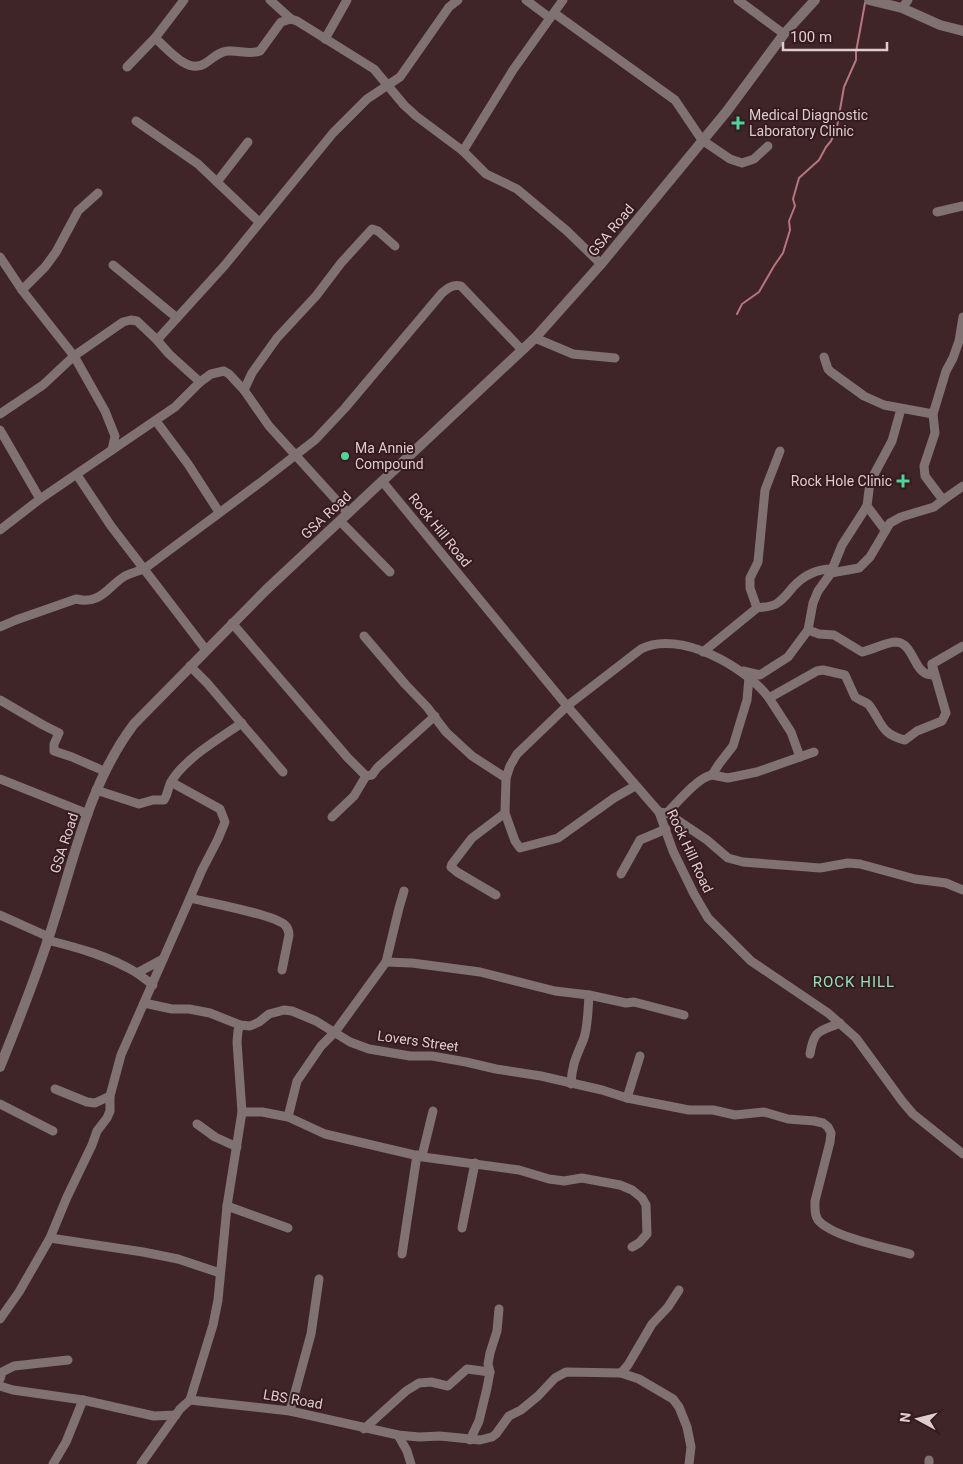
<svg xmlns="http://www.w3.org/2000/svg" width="963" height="1464" viewBox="0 0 963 1464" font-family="Roboto,sans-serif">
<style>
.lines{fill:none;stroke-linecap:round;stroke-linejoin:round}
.stream{stroke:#b67580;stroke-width:2}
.minor{stroke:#807173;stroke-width:9}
.tertiary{stroke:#807173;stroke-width:10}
.poi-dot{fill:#51d397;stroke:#351a1f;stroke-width:2}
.labels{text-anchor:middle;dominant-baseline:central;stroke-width:4;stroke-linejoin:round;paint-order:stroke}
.poi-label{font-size:14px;fill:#dfcdce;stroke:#351a1f;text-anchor:start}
.street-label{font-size:14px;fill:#dfcdce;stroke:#351a1f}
.neighbourhood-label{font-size:15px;letter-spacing:1px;fill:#91e2b7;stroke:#351a1f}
</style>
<rect width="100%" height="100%" fill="#3f2428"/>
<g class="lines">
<!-- stream -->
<path class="stream" d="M737,314L742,304L759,292L774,266L783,253L790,230L789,221L795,206L793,199L799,178L819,160L826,147L831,141L837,127L844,87L856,60V52L865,3"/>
<!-- minor -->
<g class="minor">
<path d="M270,0L291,19"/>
<path d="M526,0L550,18"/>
<path d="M738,0L784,34"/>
<path d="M902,8L908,0"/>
<path d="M554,13L675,100L702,140L730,159L742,163L754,159L768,146"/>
<path d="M155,38C167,48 187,74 204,64C213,59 217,52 228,51C239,50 249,55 260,51L281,22L291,19L297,21L374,69L404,105L416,116L463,151L513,70L563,0"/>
<path d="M325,39L347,0"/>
<path d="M127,67L155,38L184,0"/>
<path d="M136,121L198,164L259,222"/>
<path d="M463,151L486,174L517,189L567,231L601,264"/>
<path d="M217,182L248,142"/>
<path d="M937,212L963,206"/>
<path d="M0,257L22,290L74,356L105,411L115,436L112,450"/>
<path d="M113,265L177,318"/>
<path d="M22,290L45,267L56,252L78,211L98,193"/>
<path d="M535,338L573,354L615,358"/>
<path d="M157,340L225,265L333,133L367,99L400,77L449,7L458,0"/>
<path d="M824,357L828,369L831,372L864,396L884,405L933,414"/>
<path d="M200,382L211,374L224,371L229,374L244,390"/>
<path d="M0,414L43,385L74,356L123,322L131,320L137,321L157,340L169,354L200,382L175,407L40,499L0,530"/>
<path d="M156,421L188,464L219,512"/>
<path d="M0,430L40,499"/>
<path d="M77,475L111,526L206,650"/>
<path d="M382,481L567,706L659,812L673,851L694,894L708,918L751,961L828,1013L856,1038L902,1101L913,1114L963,1154"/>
<path d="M943,500L963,486"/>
<path d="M348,513L269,426L244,390L252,373L277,338L316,296L341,263L372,229L378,231L395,246"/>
<path d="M340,521L390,572"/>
<path d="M885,530L867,506L870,482L892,441L901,409"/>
<path d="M831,572L842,545L867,506"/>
<path d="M757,608C763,607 771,607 776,604C784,599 788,593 793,587C804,575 816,569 832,569"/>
<path d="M232,623L348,758L366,776L372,775L377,768L435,716"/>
<path d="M0,627L16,620L76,599C101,605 107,587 125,576C131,573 138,571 144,569L261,482L315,440L345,408L442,293C448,288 453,284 461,286L522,350"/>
<path d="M808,630L819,634L834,635L862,652C872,650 886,642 896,642C915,643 913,676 933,675L932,664L963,646"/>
<path d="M364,636L405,684L427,707L446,732L472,756L506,778"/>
<path d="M703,652L757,608L750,588V578L758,562L765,490L780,451"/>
<path d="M190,666L207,683L283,772"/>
<path d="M743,671L760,675L788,657L808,630L813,603L818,591L831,573L859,568L870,557L890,523L901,517L934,507L943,500L925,476L924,466L935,433L933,414L946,371L953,358L959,341L963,317"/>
<path d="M769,698L791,732L800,757"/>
<path d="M0,700L43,725L59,733L54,744V751L72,757L104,771"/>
<path d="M712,775L728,778L757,772L814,752"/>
<path d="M0,779L88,814"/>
<path d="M171,782L220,809L225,822L218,839L202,870L190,898"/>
<path d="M96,790L139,804L153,800H164C168,794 168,787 171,782C184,759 220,738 242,723"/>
<path d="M659,812L667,813L707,840L728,858L743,862L820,868L848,863L860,864L915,879L946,883L963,890"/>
<path d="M505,813L515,841L520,848L558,838L614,798L635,786"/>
<path d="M667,813C677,803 698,777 712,775L719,764L733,746L747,700L749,677"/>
<path d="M332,817L354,796L366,776"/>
<path d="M621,874L640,840L666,829"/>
<path d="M496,895L457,872L451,867L452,864L472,838L505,813L506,778L510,766L517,754L567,706L641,649C679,629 746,667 769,698L817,671L823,670L845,675L855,697C859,700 866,702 869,705C882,722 880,734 905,740L917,731L942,721L946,713L932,664"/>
<path d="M0,915L49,937"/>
<path d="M47,940C79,948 109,956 137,973L163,959"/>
<path d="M386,962L412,963L480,972L555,991L589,995L626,1003L634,1002L684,1015"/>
<path d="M137,973L153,985"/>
<path d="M144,1003L172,1009H189L210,1013L240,1025L250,1026L259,1022L269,1014L284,1010L292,1011L316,1021L350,1042L369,1049L410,1056H432L466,1062L496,1069L541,1076L602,1090L627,1098L689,1110H713L735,1115L764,1112L788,1119L814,1121L823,1123L828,1127L831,1133L830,1142L815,1201C815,1208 814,1214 818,1220C832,1237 888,1248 910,1254"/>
<path d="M810,1054C814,1029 819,1032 840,1023"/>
<path d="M571,1084C572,1063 577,1056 584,1038C588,1025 588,1009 589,995"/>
<path d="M55,1089L87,1102L95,1103L110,1096"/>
<path d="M627,1098L640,1056"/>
<path d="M0,1104L53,1131"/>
<path d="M242,1112H262L288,1117L325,1134L423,1157L519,1170L549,1179L564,1181L582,1178L620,1185L632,1190L642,1198L646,1205L647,1234L639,1243L632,1247"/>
<path d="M288,1117L297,1081L321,1046L335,1032L386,962L399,908L404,891"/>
<path d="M197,1124L215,1137L237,1147"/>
<path d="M422,1156L433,1111"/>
<path d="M227,1206L288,1228"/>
<path d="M462,1228L475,1163"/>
<path d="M50,1238L143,1252L178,1259L220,1273"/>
<path d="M402,1254L417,1155"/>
<path d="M0,1319L19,1292L50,1238L67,1197L92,1145L97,1131L107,1118L110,1111V1096L121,1055L190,898C209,903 273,914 285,925C288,928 289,930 289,935L282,970"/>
<path d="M621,1373L628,1365L652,1324L668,1307L679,1290"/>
<path d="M0,1379L2,1372L14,1366L68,1360"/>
<path d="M0,1386L13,1390L83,1400L154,1416L176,1415"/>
<path d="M190,1400L213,1325L218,1300L227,1206L242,1112L237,1042L238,1031L240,1025"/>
<path d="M290,1411L311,1334L319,1279"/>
<path d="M364,1429L406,1391L419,1383L431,1382L448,1386L467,1369L490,1372"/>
<path d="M398,1435L407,1451L411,1464"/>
<path d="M470,1440L479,1421L487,1388L490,1372L488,1364L490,1353L497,1331L499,1309"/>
<path d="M929,1460V1464"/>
<path d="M53,1464L66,1442L83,1400"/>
<path d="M141,1464L180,1409L190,1400L290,1411L398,1435L419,1437L440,1436L480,1440L492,1437L496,1434L509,1416L521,1410L538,1396L555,1378L566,1372L621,1373L639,1379L673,1399L679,1407L687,1427L691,1447L689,1464"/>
</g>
<!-- tertiary -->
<g class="tertiary">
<path d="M869,0L902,8L940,25L963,31"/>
<path d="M0,1067C19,1020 38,972 53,924C75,855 90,782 134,724L266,590L535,338L601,264L727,111L784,34L815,0"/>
</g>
</g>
<!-- markers -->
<g class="poi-dot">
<path d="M735.5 115.5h5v5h5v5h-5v5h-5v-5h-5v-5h5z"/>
<circle cx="345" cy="456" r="5"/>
<path d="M900.5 473.5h5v5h5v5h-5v5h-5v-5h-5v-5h5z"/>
</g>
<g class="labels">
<!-- poi labels -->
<g class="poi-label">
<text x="749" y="115">Medical Diagnostic<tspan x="749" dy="16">Laboratory Clinic</tspan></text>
<text x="355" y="448">Ma Annie<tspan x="355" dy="16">Compound</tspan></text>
<text x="892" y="481" text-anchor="end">Rock Hole Clinic</text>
</g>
<!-- street labels -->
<g class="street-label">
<text transform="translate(611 230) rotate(-50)">GSA Road</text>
<text transform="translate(326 515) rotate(-43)">GSA Road</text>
<text transform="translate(440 530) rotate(51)">Rock Hill Road</text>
<text transform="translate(64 843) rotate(-72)">GSA Road</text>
<text transform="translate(690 851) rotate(65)">Rock Hill Road</text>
<text transform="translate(418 1041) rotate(8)">Lovers Street</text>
<text transform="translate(293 1399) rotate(10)">LBS Road</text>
</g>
<!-- neighbourhood labels -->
<g class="neighbourhood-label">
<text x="854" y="982">ROCK HILL</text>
</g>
</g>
<!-- north arrow -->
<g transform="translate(918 1419) rotate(277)" stroke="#351a1f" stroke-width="4" paint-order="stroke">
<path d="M0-4L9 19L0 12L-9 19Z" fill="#dfcdce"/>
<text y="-8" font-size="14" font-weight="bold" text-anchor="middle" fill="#dfcdce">N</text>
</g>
<!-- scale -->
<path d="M783 42v8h104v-8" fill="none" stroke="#dfcdce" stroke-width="2.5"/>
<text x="790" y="42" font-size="15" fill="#dfcdce" stroke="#351a1f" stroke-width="4" paint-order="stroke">100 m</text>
</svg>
